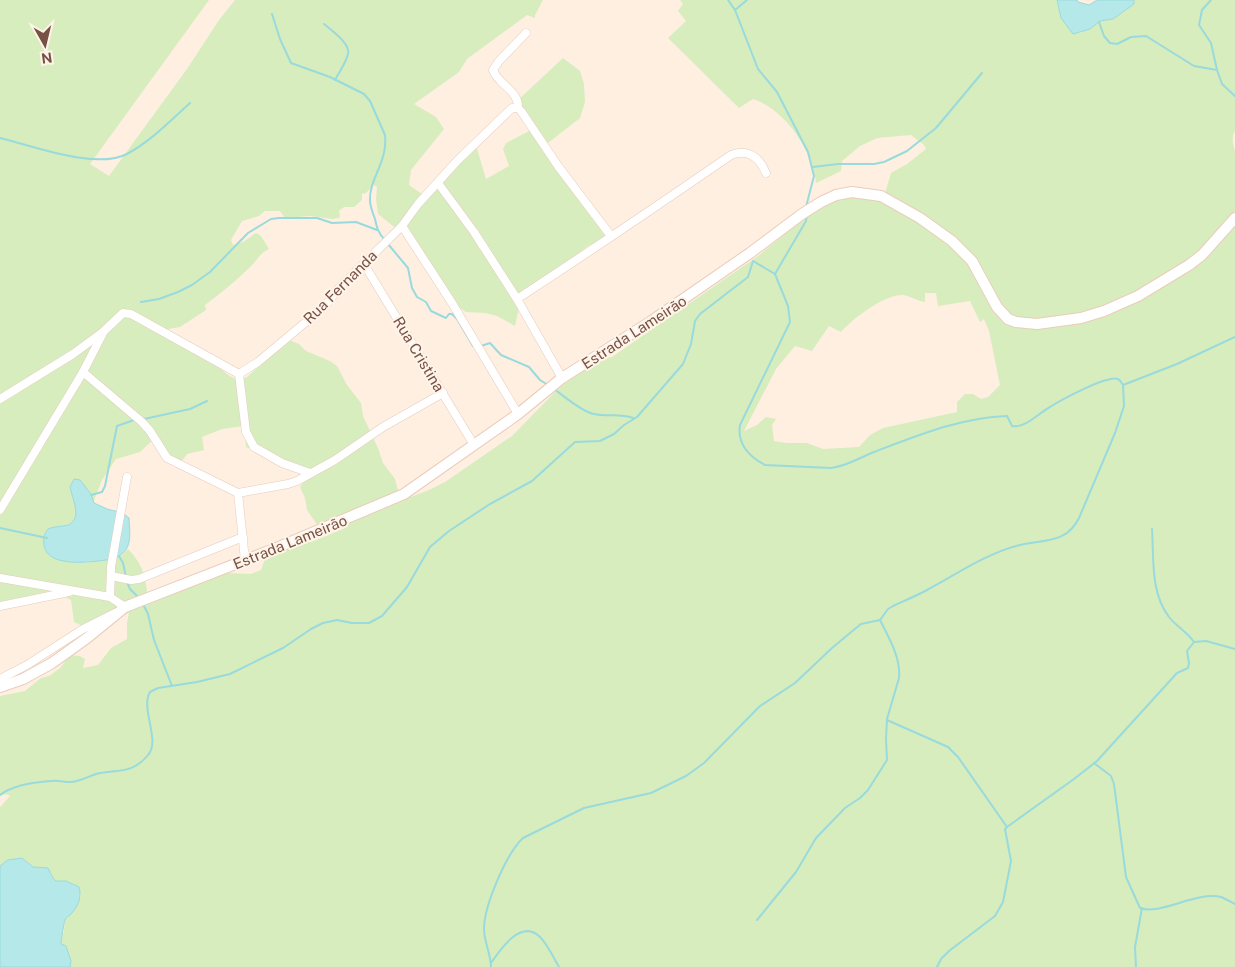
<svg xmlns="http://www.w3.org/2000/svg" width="1235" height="967" viewBox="0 0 1235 967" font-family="'Public Sans',sans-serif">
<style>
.green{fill:#d7edbe;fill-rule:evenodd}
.water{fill:#b4e8e9;stroke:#99dadc}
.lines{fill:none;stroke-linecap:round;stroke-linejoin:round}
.stream{stroke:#99dadc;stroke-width:2}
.street-casing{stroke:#e5ccbe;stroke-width:9}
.secondary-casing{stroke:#ebccbb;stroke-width:12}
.street{stroke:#fff;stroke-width:8}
.secondary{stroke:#fff;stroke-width:10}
.labels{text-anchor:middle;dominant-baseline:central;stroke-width:4;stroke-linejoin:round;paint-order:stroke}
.street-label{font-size:15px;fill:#785145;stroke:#fff4e9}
</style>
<rect width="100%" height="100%" fill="#feefe1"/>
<!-- green -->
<path class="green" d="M0,0H209L90,164L109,176L187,69L219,20L235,0H543L535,15V18L527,15L467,59L459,72L414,104L436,117L444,129L411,170L409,185L422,194L475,142L486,179L509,166L503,149L506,143L533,129L517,101L563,58L580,71L584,84L585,102L580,118L544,146L609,242L597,247L589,245L521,298L515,326L497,316L485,313L466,312L456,305L417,245L378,214L376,199L377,187L374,185L366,193L362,194V200L354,207H344L339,211L340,216L339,218L332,219L310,216L285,218L280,211H265L259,216L242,221L231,240L233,245L243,242L256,233L261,236L269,249C260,253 258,259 252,265C237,280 221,293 205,305L206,310L180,327L168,329C182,343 200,352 216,365C223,370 227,376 236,379C240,380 243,379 247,377L289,340L299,344L306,351L330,361L337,366L347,385L361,403L363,416L378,448L383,463L395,479L399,494L318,526L307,510L305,498L300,487L308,475L246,447L244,426L222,429L202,437L204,450L187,454L178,466L153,440L140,452L116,459L102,480L93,503L91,494L86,488L73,522L66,525L48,529L45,533L44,546L46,551L51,557L87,563L121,556L128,549C144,566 145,576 148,598L195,586L201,581L227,573L251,574L261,570L265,559L297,543L314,541L345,528L355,518L429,490L445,482L512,436L556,391L594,360L612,357L758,256L788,231L802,215L843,197H884L891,173L907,164L926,149L924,145L911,135L877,138L860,146L842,161L841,171L816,183C813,151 785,109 753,99L739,108L668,38L686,21L678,11L683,4L680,0H1057L1061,18L1090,29L1100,21L1113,19L1134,4V0H1235V131C1231,136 1233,145 1235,151V967H70L71,961L66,946L61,944V940L64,931L65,920L78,904L81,895L66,881H56L52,878V874L45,869L33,867L22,858L0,866V807L10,796L6,794L0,796V696L25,691L41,678L49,676L60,668L70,655L80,656L85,659L83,668L98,665L111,648L127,639V623L129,613L83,626L74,622L71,600L60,595L51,589L46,595L0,606ZM925,293H936L938,306L970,301L980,322L984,319L989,331L1000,385L988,397L981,399L973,394H965L957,402V412L883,428L870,435L859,447L823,449L807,443H787L774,441L772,425L776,419L766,417L757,425L744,431L776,369L795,346L812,351L829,326L841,332C852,319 885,294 903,295C911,296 917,301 925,302Z"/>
<!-- water -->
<g class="water">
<path d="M1057,0H1077L1078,2L1089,5L1097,0H1134V4L1113,19L1100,21L1090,29L1073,34L1061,18Z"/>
<path d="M74,479L80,480L91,494L94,503L107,509L119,512L112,559C94,562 47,569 44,545C43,539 44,534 48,529C54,526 61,527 68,525C83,519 72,498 70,487Z"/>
<path d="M122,512L129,518C130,537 133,550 114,559Z"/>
<path d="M22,858L33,867L48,868L53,878L56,881H66L79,887C82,897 78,907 71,914C69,916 66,917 65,920C64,922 61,942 61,944L66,946L71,961L70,967H0V866L8,860Z"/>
</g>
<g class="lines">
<!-- stream -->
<g class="stream">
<path d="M728,0L735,10L758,69L777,92L808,152L814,176L806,207"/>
<path d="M1211,0L1202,10L1199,25L1211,43L1217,70L1222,84L1235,96"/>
<path d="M735,10L747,0"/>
<path d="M272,14L280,39L291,63L330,77L364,94L370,101L385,135C388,162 369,179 370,200C370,207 373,213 375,219C377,228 378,233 385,240"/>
<path d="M1099,22L1104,36L1110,43L1117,44L1131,37L1146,36L1194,66L1217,70"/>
<path d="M324,24C331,30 351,44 348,54C346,63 339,72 335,80"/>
<path d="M0,138C33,146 96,170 127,154C151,141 170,121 190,103"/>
<path d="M813,167L838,164H874L884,162L907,151L936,128L982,73"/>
<path d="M388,244L408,268L412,288L417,297L426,302L431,311L446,318L449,314H452L457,319L473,346"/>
<path d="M775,274L806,221L807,214"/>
<path d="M141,302L159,299L178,292L192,285L210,272L248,233L271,219L279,218H317L332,223L356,222L377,230"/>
<path d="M481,346L490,343L501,355L529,367L540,380L548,385"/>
<path d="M1123,385L1177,364L1235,337"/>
<path d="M554,389C564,396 582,412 594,414C607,417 621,413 633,418"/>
<path d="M144,419L190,409L207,401"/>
<path d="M91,495L102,492L105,486L117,426L134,420"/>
<path d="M0,528L47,538"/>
<path d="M1152,529C1154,558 1150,592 1169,617C1176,626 1187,632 1194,642"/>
<path d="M119,556L123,563L126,577"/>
<path d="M127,582L130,589L139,598"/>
<path d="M143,604L148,614L154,640L172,686"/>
<path d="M887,720L948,747L958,757L1007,827L1005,829L1011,861L1003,902L995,916L949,951L941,959L937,967"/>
<path d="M1094,763L1111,776L1114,784L1126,877L1140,908C1159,916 1196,891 1221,897C1226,899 1231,902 1235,904"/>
<path d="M0,795C13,785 35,782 51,781C58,780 64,782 70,782C79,782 87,777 96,774C116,769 132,775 148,755C161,741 140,708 150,692L158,688L197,682L230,674L283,648L311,629L323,623L337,620L352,623H369L382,616L407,587L430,547L449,531L490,504L532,481L575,442L600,441L614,434L624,425L637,417L683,364L691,344L695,321L700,314L748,277L753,261L775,274L788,306L790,322L740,425C737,444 750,457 765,465L831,468C847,466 859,458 874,452C919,435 959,418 1007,416L1012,426C1024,429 1039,413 1050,407C1061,400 1107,375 1118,379C1120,380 1122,383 1123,385L1124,406L1115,433L1079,518C1066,544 1045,539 1020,545C987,553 957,574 927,590C916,596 904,601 893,606L888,609L880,620L861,624L856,628L832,648L795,683L760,706L704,763L686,776L651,793L584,808L523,838C506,854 484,906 484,929C484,942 491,954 491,967"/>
<path d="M1007,827L1074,779L1097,761L1177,673L1188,668L1189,663L1187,651L1194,642L1206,641L1235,649"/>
<path d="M757,920L796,872L816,838L845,808L860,798L868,790L887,760L886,739L887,719L899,678C901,658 889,638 880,620"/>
<path d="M491,963C500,950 521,918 540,937C548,945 553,957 559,967"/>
<path d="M1136,967L1135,947L1142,908"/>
</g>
<!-- street casing -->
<g class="street-casing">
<g id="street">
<path d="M518,108C519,90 498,85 493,70L499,61L526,33"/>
<path d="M438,183L474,232L517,299L562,378"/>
<path d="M402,226L452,303L518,414"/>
<path d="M364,264L474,445"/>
<path d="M517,299C589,252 660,204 731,155C748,148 760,158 766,173"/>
<path d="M83,372L142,422L150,431L167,458L238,493"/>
<path d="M239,374L246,432L254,447L282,463L310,473"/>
<path d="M0,399L73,354L103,332"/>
<path d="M0,510L83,372L104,331L123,313L131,314L239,374L258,362L325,306L338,289L402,226L418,204L457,161L512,108H518L521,111L558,166L611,236"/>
<path d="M245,560L238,493L288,484L297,481L335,460L383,427L443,393"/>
<path d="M111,576L131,580L139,579L243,537"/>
<path d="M0,578L110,597L125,607"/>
<path d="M110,597L111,567L127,477"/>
<path d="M0,606L69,592"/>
<path d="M0,679L27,665L83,629L115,613"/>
</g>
</g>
<!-- secondary casing -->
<g class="secondary-casing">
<path id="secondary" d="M0,687L23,679L52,663L87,638L125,607L274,549L404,494L518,414L562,378L650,322L750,253L802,214L821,202L836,195L852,192L881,196L920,218L952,241L972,261L997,307L1008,319L1016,322L1037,324L1081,318L1104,311L1138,296L1189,265L1202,255L1235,218"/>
</g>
<!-- street -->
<use href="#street" class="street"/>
<!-- secondary -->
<use href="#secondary" class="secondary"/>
</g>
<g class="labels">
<!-- street labels -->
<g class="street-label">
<text transform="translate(340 287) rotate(-45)">Rua Fernanda</text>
<text transform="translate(634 332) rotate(-33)">Estrada Lameirão</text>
<text transform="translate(419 354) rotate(59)">Rua Cristina</text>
<text transform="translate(290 542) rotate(-22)">Estrada Lameirão</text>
</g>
</g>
<!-- north arrow -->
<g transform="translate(45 45) rotate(172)" stroke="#fff4e9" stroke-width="4" paint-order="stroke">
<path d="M0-4L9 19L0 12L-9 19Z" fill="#785145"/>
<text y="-8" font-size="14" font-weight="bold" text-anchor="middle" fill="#785145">N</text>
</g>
</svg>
